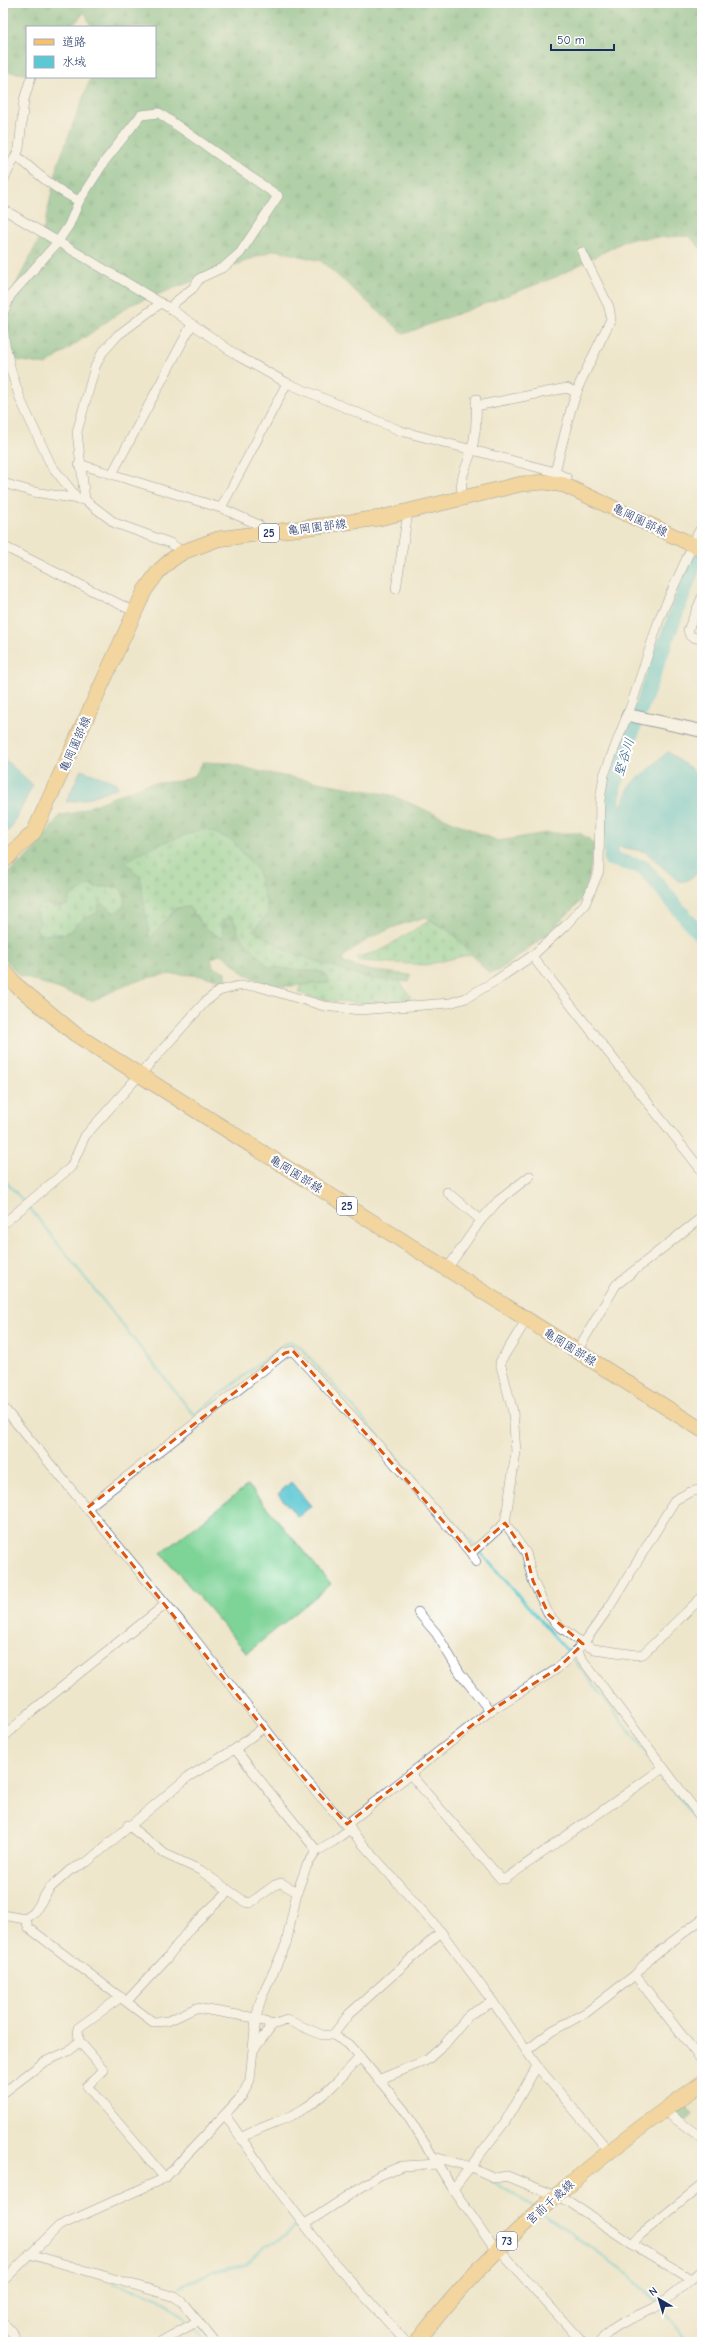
<svg xmlns="http://www.w3.org/2000/svg" width="705" height="2345" viewBox="0 0 705 2345" font-family="'Comic Neue','Klee One',sans-serif">
<style>
.forest{fill:url(#forest-firs);stroke:#40726e;fill-rule:evenodd}
.cemetery{fill:url(#cemetery-stones);stroke:#4c817a}
.garden{fill:#7ed396;stroke:#4c817a}
.water{fill:#5cc8d3;stroke:#3c7c98}
.lines{fill:none;stroke-linecap:round;stroke-linejoin:round}
.stream{stroke:#5cc8d3;stroke-width:2.5}
.river{stroke:#5cc8d3;stroke-width:15}
.minor-casing{stroke:#3b4a6e;stroke-width:10}
.tertiary-casing{stroke:#3b4a6e;stroke-width:14}
.primary-casing{stroke:#3b4a6e;stroke-width:16}
.minor{stroke:#fff;stroke-width:9}
.tertiary{stroke:#fff;stroke-width:12}
.primary{stroke:#f5c16b;stroke-width:15}
.marked{fill:none;stroke:#de5710;stroke-width:3;stroke-dasharray:8 5;stroke-linejoin:round}
.labels{text-anchor:middle;dominant-baseline:central;stroke-width:4;stroke-linejoin:round;paint-order:stroke}
.shield{fill:#fff;stroke:#5f6d8e;stroke-width:1}
.shield-label{font-size:11px;font-weight:bold;fill:#1b2f5e}
.street-label{font-size:12px;fill:#1b2f5e;stroke:#fff}
.water-label{font-size:13px;font-style:italic;fill:#2e5d81;stroke:#fff}
</style>
<defs>
<pattern id="forest-firs" width="22" height="20" patternUnits="userSpaceOnUse"><rect width="22" height="20" fill="#66b57f"/><path d="M5 1l3.5 6h-7zM16 11l3.5 6h-7z" fill="#53946b"/></pattern>
<pattern id="cemetery-stones" width="16" height="16" patternUnits="userSpaceOnUse"><rect width="16" height="16" fill="#7ed396"/><path d="M2 7V4a2 2 0 0 1 4 0v3zM10 15v-3a2 2 0 0 1 4 0v3z" fill="#6cb584"/></pattern>
</defs>
<rect width="100%" height="100%" fill="#fff"/>
<filter id="ink" filterUnits="userSpaceOnUse"><feTurbulence type="fractalNoise" baseFrequency=".025" numOctaves="2"/><feDisplacementMap in="SourceGraphic" scale="8" xChannelSelector="R" yChannelSelector="G"/><feConvolveMatrix kernelMatrix="1 2 1 2 8 2 1 2 1" color-interpolation-filters="sRGB"/></filter>
<filter id="wash" filterUnits="userSpaceOnUse"><feTurbulence type="fractalNoise" baseFrequency=".012" numOctaves="4" result="noise"/><feDisplacementMap in="SourceGraphic" scale="16" xChannelSelector="R" yChannelSelector="G"/><feGaussianBlur stdDeviation="0.9" result="paint"/><feColorMatrix in="noise" values="0 0 0 0 0 0 0 0 0 0 0 0 0 0 0 0 0 1.4 0 .05"/><feComposite in="paint" operator="in"/></filter>
<g filter="url(#wash)">
<rect width="100%" height="100%" fill="#eee6ca"/>
<!-- forest -->
<g class="forest">
<path d="M3,3H702V250L689,236L629,239L556,277L404,334L321,261L275,250L130,305L46,365L3,358V309L43,232L58,164L91,77H155V27H91L85,12L71,27H27V72L25,74L3,71Z"/>
<path d="M203,762L228,763L262,772L391,795L498,841L546,833H580L590,840L594,845L589,878L581,901L544,937L498,971L489,973L450,932L426,917C395,925 366,937 342,958L344,963L368,970L411,975L409,982L366,978L291,953L253,930L269,913L140,878L151,938L176,908L189,907L205,928L222,939V920L232,917L241,937L269,967L324,972L330,983C298,985 274,992 245,974C236,969 231,959 221,954L211,959L213,967L226,972L227,981C207,976 177,972 157,976C140,978 109,992 94,1001L18,975L3,956V877L34,851L60,815L74,813L146,784L180,781L195,775ZM101,886L113,888L103,903L99,904L97,913L82,920L68,933L45,935L37,927L41,923L36,912L43,904C70,910 79,899 101,886Z"/>
<path d="M686,2105L693,2115L685,2122L675,2114Z"/>
</g>
<!-- cemetery -->
<g class="cemetery">
<path d="M204,828L233,841L257,870L269,913L253,930L291,953L366,978L399,981L411,997L406,1002C370,1003 333,1005 299,993L301,985L330,983L324,972L269,967L241,937L232,917L222,920L223,939L205,928L189,907L176,908L150,939L140,878L126,862L147,849Z"/>
<path d="M91,884L95,888C103,885 110,889 119,887L125,897L124,906L115,913L103,904H99L97,913L82,920L68,933L45,935L36,931L37,927L41,923L36,911L43,904L57,907L67,906L69,897Z"/>
<path d="M430,920L450,932L472,954L426,965L359,961L357,957L380,951Z"/>
</g>
<!-- garden -->
<path class="garden" d="M248,1485L331,1584L247,1653L161,1553Z"/>
<!-- water -->
<g class="water">
<path d="M668,752L702,777V870L686,881H678L646,852L616,846L618,815L630,785Z"/>
<path d="M3,758L33,785L11,828L3,835Z"/>
<path d="M81,770L115,782L118,787L83,800L66,802Z"/>
<path d="M291,1482L311,1506L298,1517L278,1494Z"/>
</g>
<g class="lines">
<!-- stream -->
<g class="stream">
<path d="M3,1178L25,1203"/>
<path d="M28,1206L194,1415L284,1344L291,1342L301,1348L569,1653"/>
<path d="M574,1660L658,1768"/>
<path d="M661,1772L702,1829"/>
<path d="M492,2181L534,2207"/>
<path d="M545,2215L628,2274L658,2302"/>
<path d="M30,2264L55,2266"/>
<path d="M113,2283L160,2298L188,2321"/>
<path d="M180,2287L211,2272L245,2265L266,2246L285,2236L300,2223"/>
<path d="M661,2307L687,2342"/>
<path d="M196,2330L206,2342"/>
</g>
<!-- river -->
<path class="river" d="M702,544L623,757L614,787L611,859L643,867L702,937"/>
</g>
</g>
<g filter="url(#ink)">
<g class="lines">
<!-- minor casing -->
<g class="minor-casing">
<g id="minor">
<path d="M17,156C37,174 55,189 79,201"/>
<path d="M3,181L19,149L24,100L31,77"/>
<path d="M3,209L171,309L238,356L287,383L401,431L555,472L567,478L564,485"/>
<path d="M3,314L10,296L57,243L69,225L79,201L104,162L141,115L159,113L278,196L240,253L224,267L200,278L193,288L174,303L171,309"/>
<path d="M3,323L5,344L11,371L21,401L51,465L78,499"/>
<path d="M476,406L567,388L577,393"/>
<path d="M79,464L221,508L259,525L260,534"/>
<path d="M555,472L571,409L580,383L611,319L609,307L582,252"/>
<path d="M112,474L192,324"/>
<path d="M3,483L34,492L85,500L115,523L170,543L183,552"/>
<path d="M463,497C458,479 466,470 471,452C476,435 477,416 476,399"/>
<path d="M85,500L77,432L95,367L102,353L118,335L161,303"/>
<path d="M221,508L287,383"/>
<path d="M3,546L133,611"/>
<path d="M396,589L408,512"/>
<path d="M702,597L688,630L690,636L702,640"/>
<path d="M532,956L702,1171"/>
<path d="M447,1192L481,1220"/>
<path d="M3,1224L71,1167L85,1136L92,1128L205,1002L219,991L238,986H257L324,1006L360,1010L450,1003L466,998L495,981L532,956L565,926L585,904L599,871L600,800L604,775L632,703L660,617L699,531"/>
<path d="M447,1269L481,1220L498,1201L530,1176"/>
<path d="M527,1319L500,1362L513,1412L516,1452L505,1523L526,1553L533,1581L549,1615L558,1625L583,1644L594,1649L637,1655L643,1654L702,1597"/>
<path d="M577,1351L616,1285L702,1217"/>
<path d="M3,1407L186,1628L304,1778L441,1932L493,2002L537,2066L609,2151"/>
<path d="M87,1508L285,1353L293,1351L389,1457L471,1553"/>
<path d="M476,1562L471,1553L505,1523"/>
<path d="M418,1612L436,1633L460,1673L490,1711"/>
<path d="M576,1651L702,1819"/>
<path d="M3,1738L27,1715L166,1604"/>
<path d="M235,1749L317,1851"/>
<path d="M410,1774L501,1879H505L663,1768"/>
<path d="M347,1824L490,1711L557,1669L583,1644L610,1606L675,1500L690,1492L702,1489"/>
<path d="M128,1825L165,1854L200,1870L245,1902L250,1903L275,1885L281,1883L297,1892"/>
<path d="M3,1915L25,1919L34,1913L49,1889L70,1870L87,1862L188,1777L235,1749L264,1727"/>
<path d="M25,1919L29,1928L153,2022L168,2021L196,2008L256,2018L272,2025"/>
<path d="M635,1975L702,2061"/>
<path d="M121,1997L78,2028L79,2041L104,2070L87,2086L165,2178"/>
<path d="M127,2001L167,1958L191,1927L229,1891"/>
<path d="M333,2035L349,2014L441,1932"/>
<path d="M255,2048L272,2025L287,2020L322,2035H333L348,2044L360,2057L404,2110L453,2189L496,2251"/>
<path d="M526,2051L552,2031L587,2012L635,1975L649,1959L702,1919"/>
<path d="M378,2080L427,2060L444,2045L470,2014L493,2002"/>
<path d="M3,2093L44,2062L69,2051L79,2041"/>
<path d="M663,2110L702,2138"/>
<path d="M225,2115L272,2182L331,2259L406,2342"/>
<path d="M241,2138C261,2126 283,2121 300,2111C324,2097 342,2077 360,2057"/>
<path d="M434,2157L471,2167L495,2178L507,2176L568,2201L632,2244L691,2279"/>
<path d="M453,2189L505,2122L537,2066"/>
<path d="M305,2224L380,2175L402,2166L439,2164"/>
<path d="M632,2244L641,2234L702,2185"/>
<path d="M498,2249L582,2342"/>
<path d="M30,2254L175,2297L182,2302L215,2342"/>
<path d="M3,2281L59,2226L165,2178L242,2096L250,2080L256,2018L261,1999L286,1944L297,1892L307,1865L317,1851L334,1841L351,1828"/>
<path d="M3,2322L14,2335L15,2342"/>
<path d="M160,2342L198,2321"/>
<path d="M600,2342C614,2322 634,2319 654,2308C671,2298 686,2283 702,2270"/>
</g>
</g>
<!-- tertiary casing -->
<g class="tertiary-casing">
<path id="tertiary" d="M628,715L702,731"/>
</g>
<!-- primary casing -->
<g class="primary-casing">
<g id="primary">
<path d="M3,862L34,832L145,590L159,571L171,560L183,552L218,539L380,518L521,484L545,482L564,485L702,549"/>
<path d="M3,969L16,985L75,1034L702,1430"/>
<path d="M417,2342C495,2239 597,2157 702,2083"/>
</g>
</g>
<!-- minor -->
<use href="#minor" class="minor"/>
<!-- tertiary -->
<use href="#tertiary" class="tertiary"/>
<!-- primary -->
<use href="#primary" class="primary"/>
</g>
</g>
<!-- marked area -->
<path d="M0 0H705V2345H0ZM293,1351L471,1553L505,1523L526,1553L533,1581L549,1615L583,1644L557,1669L490,1711L347,1824L304,1778L87,1508L285,1353Z" fill="#eee6ca" fill-opacity=".55" fill-rule="evenodd"/>
<path class="marked" d="M293,1351L471,1553L505,1523L526,1553L533,1581L549,1615L583,1644L557,1669L490,1711L347,1824L304,1778L87,1508L285,1353Z"/>
<g class="labels">
<!-- shield labels -->
<g class="shield">
<rect x="259" y="524" width="20" height="18" rx="3"/>
<rect x="337" y="1197" width="20" height="18" rx="3"/>
<rect x="497" y="2232" width="20" height="18" rx="3"/>
</g>
<g class="shield-label">
<text x="269" y="533">25</text>
<text x="347" y="1206">25</text>
<text x="507" y="2241">73</text>
</g>
<!-- street labels -->
<g class="street-label">
<text transform="translate(640 520) rotate(26)">亀岡園部線</text>
<text transform="translate(317 527) rotate(-7)">亀岡園部線</text>
<text transform="translate(75 744) rotate(-66)">亀岡園部線</text>
<text transform="translate(296 1174) rotate(32)">亀岡園部線</text>
<text transform="translate(570 1347) rotate(32)">亀岡園部線</text>
<text transform="translate(550 2202) rotate(-42)">宮前千歳線</text>
</g>
<!-- water labels -->
<g class="water-label">
<text transform="translate(624 757) rotate(-72)">堅谷川</text>
</g>
</g>
<!-- margin -->
<rect width="705" height="2345" fill="none" stroke="#fff" stroke-width="16"/>
<!-- legend -->
<rect x="26" y="26" width="130" height="52" fill="#ffffff" stroke="#a4acbf"/>
<rect x="34" y="39" width="20" height="6" fill="#f5c16b" stroke="#a4acbf"/>
<text x="62" y="46" font-size="12" fill="#1b2f5e">道路</text>
<rect x="34" y="56" width="20" height="12" fill="#5cc8d3" stroke="#a4acbf"/>
<text x="62" y="66" font-size="12" fill="#1b2f5e">水域</text>
<!-- north arrow -->
<g transform="translate(659 2299) rotate(322)" stroke="#ffffff" stroke-width="3" paint-order="stroke">
<path d="M0-3L7 15L0 10L-7 15Z" fill="#1b2f5e"/>
<text y="-6" font-size="11" font-weight="bold" text-anchor="middle" fill="#1b2f5e">N</text>
</g>
<!-- scale -->
<path d="M551 44v6h63v-6" fill="none" stroke="#1b2f5e" stroke-width="2"/>
<text x="557" y="44" font-size="12" fill="#1b2f5e" stroke="#ffffff" stroke-width="3" paint-order="stroke">50 m</text>
</svg>
